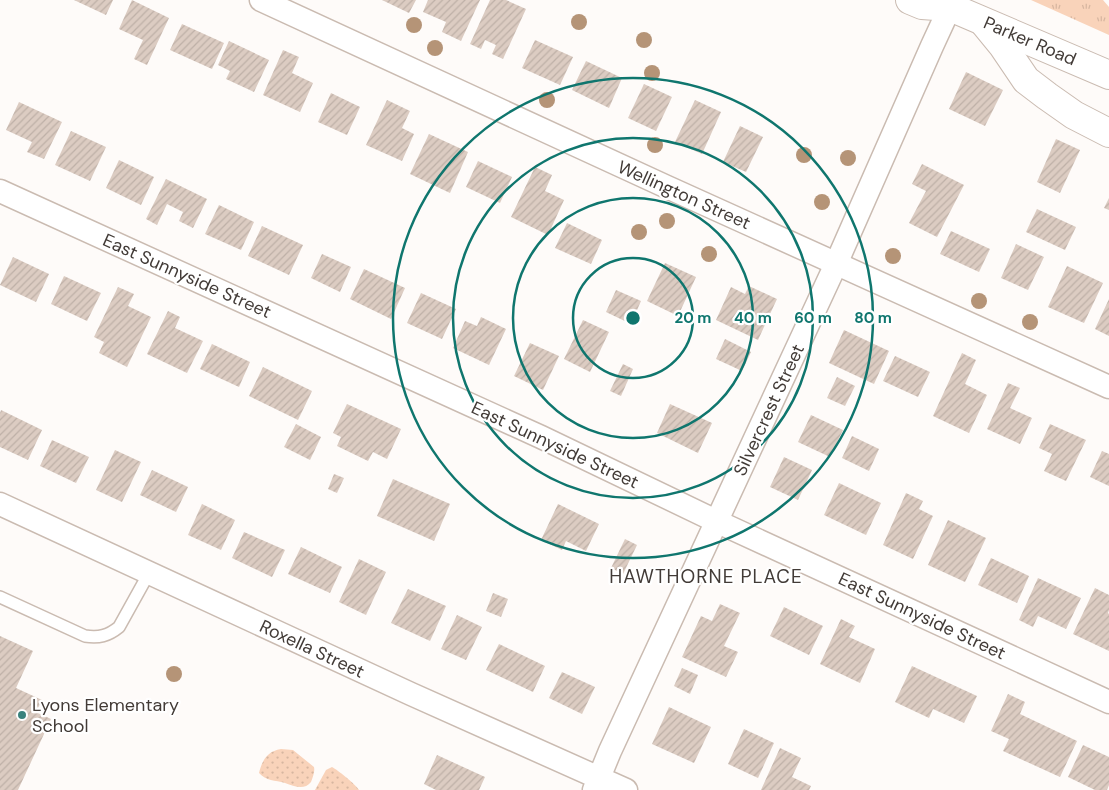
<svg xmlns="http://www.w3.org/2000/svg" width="1109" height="790" viewBox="0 0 1109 790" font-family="'DM Sans',sans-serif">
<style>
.grass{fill:url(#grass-tufts)}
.park{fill:url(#park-dots)}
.building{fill:url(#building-hatch)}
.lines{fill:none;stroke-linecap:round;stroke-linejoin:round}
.lane-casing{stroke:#cabbb1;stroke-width:14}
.street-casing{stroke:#cabbb1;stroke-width:25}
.secondary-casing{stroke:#cabbb1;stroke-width:30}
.lane{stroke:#fff;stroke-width:11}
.street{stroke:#fff;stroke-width:22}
.secondary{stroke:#fff;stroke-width:28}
.tree{fill:#b59477}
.ring{fill:none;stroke:#0f766e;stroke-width:2.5}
.poi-dot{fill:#3a827d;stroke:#fff;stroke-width:2}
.labels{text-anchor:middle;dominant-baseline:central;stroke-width:4.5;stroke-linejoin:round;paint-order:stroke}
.street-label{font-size:18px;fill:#423b37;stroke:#fff}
.poi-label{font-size:18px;fill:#423b37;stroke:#fff;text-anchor:start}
.neighbourhood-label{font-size:19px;letter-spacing:1px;fill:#423b37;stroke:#fff}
.centre{fill:#0f766e;stroke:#fff;stroke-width:2.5}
.ring-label{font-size:15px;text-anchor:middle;font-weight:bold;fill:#0f766e;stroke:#fff;stroke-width:4.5;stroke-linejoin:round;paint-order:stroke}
</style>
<defs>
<pattern id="grass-tufts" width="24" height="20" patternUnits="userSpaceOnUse" patternTransform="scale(1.25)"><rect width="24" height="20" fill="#f9d3ba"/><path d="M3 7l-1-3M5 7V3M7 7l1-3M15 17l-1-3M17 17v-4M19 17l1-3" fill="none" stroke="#d7b6a0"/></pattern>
<pattern id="park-dots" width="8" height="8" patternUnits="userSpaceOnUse" patternTransform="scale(1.25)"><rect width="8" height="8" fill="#f9d3ba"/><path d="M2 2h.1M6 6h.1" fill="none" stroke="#d7b6a0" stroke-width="1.8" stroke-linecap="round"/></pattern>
<pattern id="building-hatch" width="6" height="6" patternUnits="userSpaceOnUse" patternTransform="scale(1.25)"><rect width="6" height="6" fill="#dcccc2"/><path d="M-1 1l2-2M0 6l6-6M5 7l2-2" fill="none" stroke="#beb0a7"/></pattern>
</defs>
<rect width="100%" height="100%" fill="#fefbf9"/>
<!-- grass -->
<path class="grass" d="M1031,0H1103L1109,7V35Z"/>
<!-- park -->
<g class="park">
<path d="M281,749L293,750L314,767C315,772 313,776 311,782C305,790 295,787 285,783C275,780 266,781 259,773C262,761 267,751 281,749Z"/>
<path d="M332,767C338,770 356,785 359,790H315L326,770Z"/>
</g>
<!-- building -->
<g class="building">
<path d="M74,0H113L106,15Z"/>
<path d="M132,0L169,18L147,65L134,59L143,40L119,29Z"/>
<path d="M382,0H416L409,13Z"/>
<path d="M428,0H480L461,41L442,32L446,22L423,12Z"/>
<path d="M490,0H506L526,9L503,59L492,54L496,45L485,40L481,49L470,44Z"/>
<path d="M182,24L224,43L212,69L170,50Z"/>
<path d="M535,40L573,57L560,85L522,68Z"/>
<path d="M229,41L269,60L254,92L226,79L230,71L218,65Z"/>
<path d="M283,50L299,57L292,73L313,83L300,112L263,95Z"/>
<path d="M586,61L622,78L609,108L572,90Z"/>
<path d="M966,72L1003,90L985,126L949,109Z"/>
<path d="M644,84L672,97L656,131L628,118Z"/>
<path d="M331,93L360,107L347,135L318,122Z"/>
<path d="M387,100L410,111L402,128L414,134L402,161L366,145Z"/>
<path d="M695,100L721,112L702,154L675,142Z"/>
<path d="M19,102L62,122L44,159L27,152L32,142L6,130Z"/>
<path d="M740,126L763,137L746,172L723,162Z"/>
<path d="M71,131L106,147L90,181L55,165Z"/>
<path d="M429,134L468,152L450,193L410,174Z"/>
<path d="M1056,139L1080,150L1060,193L1037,182Z"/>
<path d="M119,160L154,177L141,205L106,188Z"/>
<path d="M478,161L512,177L500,203L466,187Z"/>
<path d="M922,164L964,185L937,237L909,223L926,191L912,184Z"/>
<path d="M535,167L552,175L545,191L564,200L548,235L511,217Z"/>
<path d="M166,179L207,199L193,228L179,221L183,212L167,204L157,225L146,219Z"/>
<path d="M1109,198V210L1104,208Z"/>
<path d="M219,205L254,222L241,250L205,234Z"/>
<path d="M1037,209L1076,227L1065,250L1026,232Z"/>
<path d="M567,223L602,240L591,264L555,248Z"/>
<path d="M262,226L303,245L289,275L248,256Z"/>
<path d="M951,231L990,249L979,272L940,254Z"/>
<path d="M1016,244L1044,257L1028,290L1001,278Z"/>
<path d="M322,254L351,267L340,292L311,278Z"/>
<path d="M13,257L49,274L36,302L0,285Z"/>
<path d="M665,263L696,277L678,316L647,301Z"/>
<path d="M1067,266L1103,283L1084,323L1048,307Z"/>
<path d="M364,269L405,288L391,319L350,299Z"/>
<path d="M64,276L101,293L87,321L51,304Z"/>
<path d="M749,286L777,299L758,340L716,320L731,287L745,294Z"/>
<path d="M118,287L134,294L128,306L151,317L127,367L99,353L104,342L94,337Z"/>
<path d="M616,290L641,301L631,324L606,312Z"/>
<path d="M421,293L456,309L442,339L407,323Z"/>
<path d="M1109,299V336L1095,329Z"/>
<path d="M168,311L180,317L175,328L203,341L187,373L147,354Z"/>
<path d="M481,317L506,329L489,365L453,348L465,321L477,326Z"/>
<path d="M583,320L609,332L590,372L564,359Z"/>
<path d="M844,330L889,351L874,384L829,363Z"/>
<path d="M725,339L751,352L742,371L716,359Z"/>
<path d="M530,343L559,356L543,390L514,376Z"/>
<path d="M212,344L250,362L239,387L200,369Z"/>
<path d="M962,353L976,360L965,384L987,395L969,433L933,416Z"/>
<path d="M895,356L930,372L918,397L883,381Z"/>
<path d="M623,364L633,369L621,396L610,391Z"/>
<path d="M263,367L312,391L298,420L249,396Z"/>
<path d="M837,377L855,386L845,406L827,398Z"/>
<path d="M1008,383L1020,388L1010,408L1032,418L1020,444L987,429Z"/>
<path d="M347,404L401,429L387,459L373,452L368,461L337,446L341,437L333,433Z"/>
<path d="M670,404L712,423L698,453L657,433Z"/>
<path d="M1,410L42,430L28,460L0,447V413Z"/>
<path d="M811,415L843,430L830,457L798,442Z"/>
<path d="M296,424L321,437L310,460L284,447Z"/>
<path d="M1050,424L1086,440L1066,481L1044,471L1052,454L1039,448Z"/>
<path d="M852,436L879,449L869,471L842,458Z"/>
<path d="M52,440L89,457L76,483L40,466Z"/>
<path d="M115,450L141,462L122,502L96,490Z"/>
<path d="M1102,451L1109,454V486L1090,477Z"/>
<path d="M784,457L812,470L798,500L770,487Z"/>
<path d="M152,470L188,487L176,512L140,495Z"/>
<path d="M334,474L344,478L337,493L328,489Z"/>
<path d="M393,479L450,504L434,541L377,516Z"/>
<path d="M839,483L881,503L866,535L824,515Z"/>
<path d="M906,493L923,501L919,509L933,516L913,559L883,545Z"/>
<path d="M202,504L235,520L221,550L188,535Z"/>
<path d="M558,504L599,524L586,551L566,541L562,550L541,540Z"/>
<path d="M948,520L986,538L965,582L928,565Z"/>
<path d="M244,532L285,550L272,577L232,558Z"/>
<path d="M625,539L637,545L623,574L611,568Z"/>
<path d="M301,547L342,567L330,593L288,574Z"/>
<path d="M991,558L1029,576L1017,603L978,585Z"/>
<path d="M359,559L386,572L366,615L339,602Z"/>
<path d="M1038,578L1081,598L1066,629L1038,616L1033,627L1019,620Z"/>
<path d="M1095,588L1109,595V610L1108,613L1109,614V651L1073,634Z"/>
<path d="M408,589L446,606L430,641L391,623Z"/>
<path d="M493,593L508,599L501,617L486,611Z"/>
<path d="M720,604L740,613L724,646L738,652L726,677L682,657L701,616L712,621Z"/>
<path d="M784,607L823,626L809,655L770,636Z"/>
<path d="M457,615L482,627L466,660L441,649Z"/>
<path d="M841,619L855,626L849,637L875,649L860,683L820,664Z"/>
<path d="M0,636L33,651L16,688L42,700L36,712L51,719L18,790H0Z"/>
<path d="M499,644L545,666L533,692L486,670Z"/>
<path d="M912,666L977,696L964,723L933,709L929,718L895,702Z"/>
<path d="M682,668L698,675L690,694L674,686Z"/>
<path d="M562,672L595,687L582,714L549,698Z"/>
<path d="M1008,694L1025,702L1020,714L1077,741L1060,777L1003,751L1009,739L991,731Z"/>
<path d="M669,707L711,727L694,763L652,744Z"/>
<path d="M744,729L774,743L758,778L728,764Z"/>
<path d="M1083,745L1109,757V785L1107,790H1095L1068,777Z"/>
<path d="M780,748L801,758L792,777L811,786L809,790H761Z"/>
<path d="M437,755L485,777L479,790H436L424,784Z"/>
</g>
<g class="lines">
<!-- lane casing -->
<g class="lane-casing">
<path id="lane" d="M0,597L85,636C99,638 108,636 119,627L149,573"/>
</g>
<!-- street casing -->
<g class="street-casing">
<g id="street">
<path d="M261,0L667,187L1109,387"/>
<path d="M0,191L541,437L718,522L1109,702"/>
<path d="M0,504L411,694L626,790"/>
<path d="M594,790L610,751L836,264L932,46L950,7"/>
</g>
</g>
<!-- secondary casing -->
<g class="secondary-casing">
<g id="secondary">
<path d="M910,0L922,5L950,7L1109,75"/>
<path d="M985,24L1003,46L1026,80L1047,96L1074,115L1109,133"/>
</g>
</g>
<!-- lane -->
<use href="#lane" class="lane"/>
<!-- street -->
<use href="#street" class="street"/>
<!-- secondary -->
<use href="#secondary" class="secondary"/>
</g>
<!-- trees -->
<g class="tree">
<circle cx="579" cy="22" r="8"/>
<circle cx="414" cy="25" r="8"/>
<circle cx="644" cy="40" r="8"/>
<circle cx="435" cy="48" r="8"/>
<circle cx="652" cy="73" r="8"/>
<circle cx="547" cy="100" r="8"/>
<circle cx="655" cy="145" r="8"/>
<circle cx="804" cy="155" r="8"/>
<circle cx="848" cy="158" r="8"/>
<circle cx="822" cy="202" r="8"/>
<circle cx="667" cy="221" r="8"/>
<circle cx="639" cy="232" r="8"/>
<circle cx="709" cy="254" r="8"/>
<circle cx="893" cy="256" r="8"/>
<circle cx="979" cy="301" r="8"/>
<circle cx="1030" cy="322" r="8"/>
<circle cx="174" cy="674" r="8"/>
</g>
<!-- distance rings -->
<g class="ring">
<circle cx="633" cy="318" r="60"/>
<circle cx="633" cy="318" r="120"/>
<circle cx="633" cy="318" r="180"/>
<circle cx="633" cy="318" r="240"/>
</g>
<!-- markers -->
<circle class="poi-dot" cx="22" cy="715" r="5"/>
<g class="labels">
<!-- street labels -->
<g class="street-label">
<text transform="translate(1030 41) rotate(23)">Parker Road</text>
<text transform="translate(684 195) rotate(24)">Wellington Street</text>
<text transform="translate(187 276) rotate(24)">East Sunnyside Street</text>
<text transform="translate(769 410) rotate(-65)">Silvercrest Street</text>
<text transform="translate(555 445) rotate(25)">East Sunnyside Street</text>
<text transform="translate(922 616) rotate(25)">East Sunnyside Street</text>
<text transform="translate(312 649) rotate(25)">Roxella Street</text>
</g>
<!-- poi labels -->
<g class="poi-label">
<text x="32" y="705">Lyons Elementary<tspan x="32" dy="21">School</tspan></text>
</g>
<!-- neighbourhood labels -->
<g class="neighbourhood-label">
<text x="706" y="576">HAWTHORNE PLACE</text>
</g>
</g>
<circle cx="633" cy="318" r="8" class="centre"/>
<g class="ring-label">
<text x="693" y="323">20 m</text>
<text x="753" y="323">40 m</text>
<text x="813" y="323">60 m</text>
<text x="873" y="323">80 m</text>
</g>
</svg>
